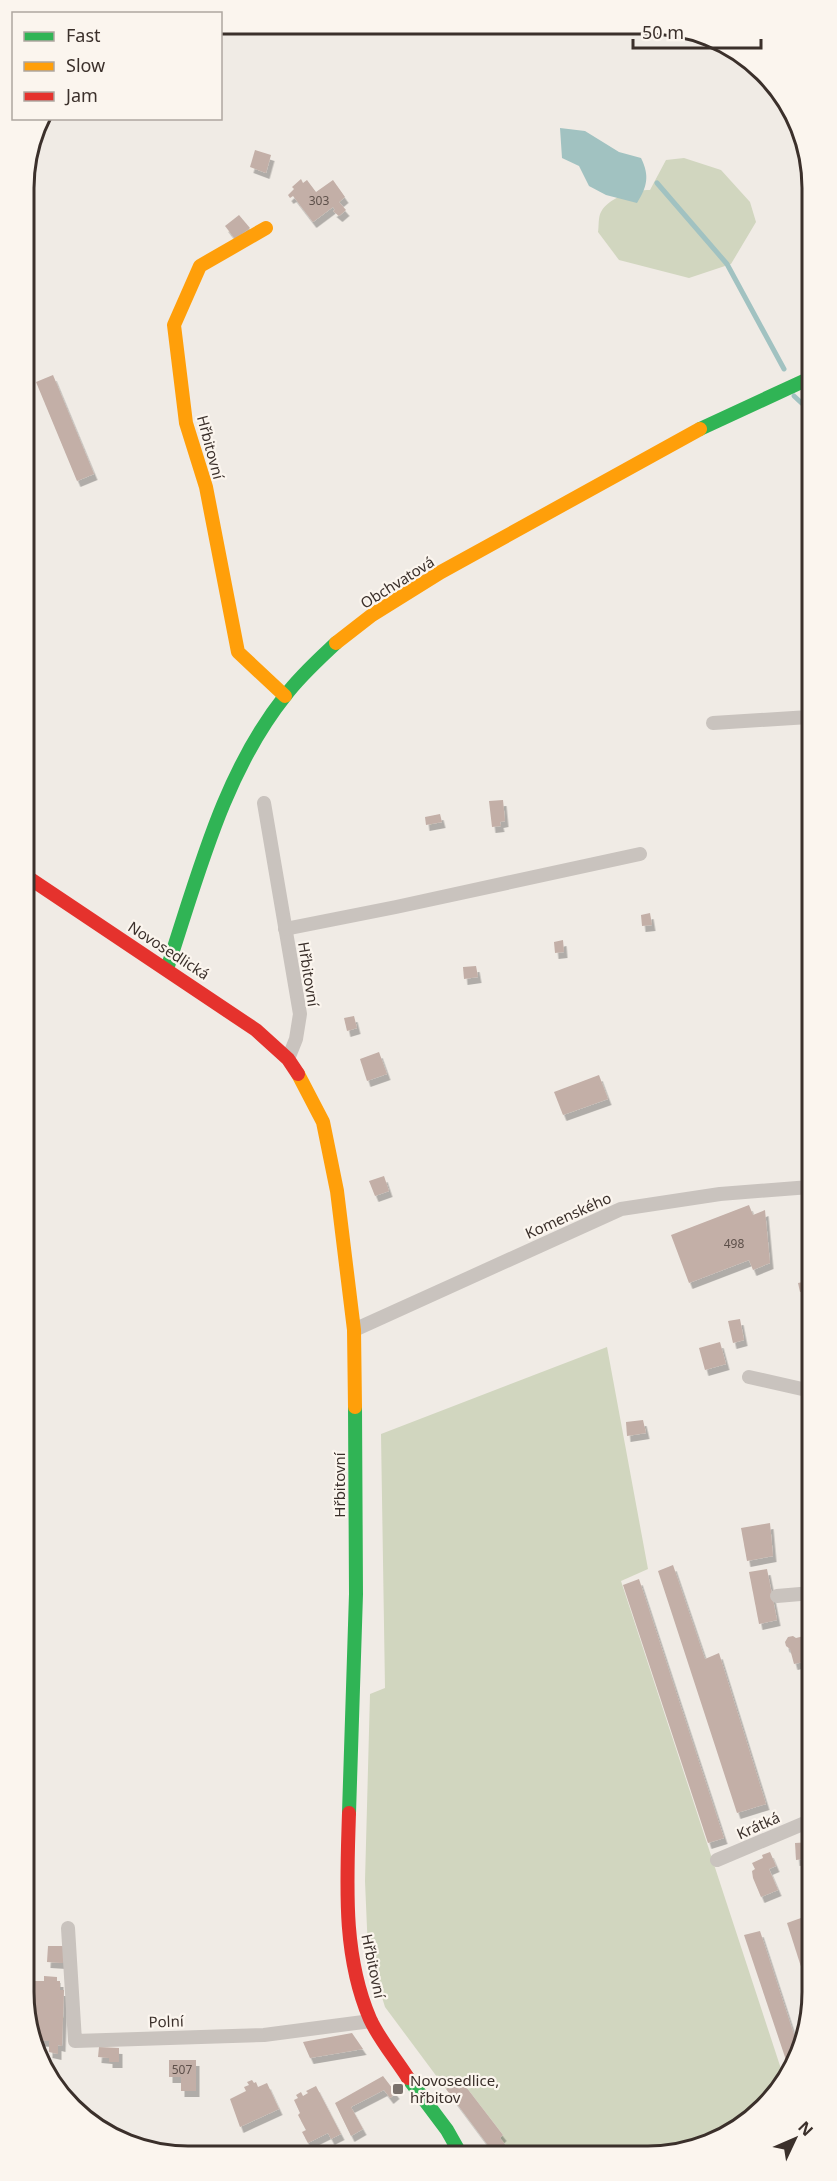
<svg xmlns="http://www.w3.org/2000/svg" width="837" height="2181" viewBox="0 0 837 2181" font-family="'Noto Sans',sans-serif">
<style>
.green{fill:#d1d6bf}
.water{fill:#a1c2c1}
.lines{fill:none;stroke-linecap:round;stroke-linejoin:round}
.stream{stroke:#a1c2c1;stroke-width:5}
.building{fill:#c3afa7;filter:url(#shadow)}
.street{stroke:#c9c3be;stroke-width:14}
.fast{stroke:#30b455;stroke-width:14}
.slow{stroke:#ff9f0a;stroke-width:14}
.jam{stroke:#e5322d;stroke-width:14}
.poi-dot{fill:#7a716c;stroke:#fbf5ee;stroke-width:2}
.labels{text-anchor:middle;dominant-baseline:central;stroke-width:4.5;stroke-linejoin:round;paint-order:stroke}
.number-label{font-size:12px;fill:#5d504a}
.street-label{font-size:15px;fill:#3b302b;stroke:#fbf5ee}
.poi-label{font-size:15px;fill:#3b302b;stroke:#fbf5ee;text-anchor:start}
.rim{fill:none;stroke:#3b302b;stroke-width:3}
</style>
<defs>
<filter id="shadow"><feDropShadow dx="3.5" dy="6" stdDeviation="0" flood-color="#0004"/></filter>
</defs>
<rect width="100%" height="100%" fill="#f0ebe5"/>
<!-- green -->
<g class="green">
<path d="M684,158L721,170L750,202L756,222L731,264L689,278L619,260L598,232C599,227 598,217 601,212C609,197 634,190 650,190L666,160Z"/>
<path d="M607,1347L648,1569L621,1581L785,2081L772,2101L691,2151L511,2152L500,2138L503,2135L460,2079L446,2089L385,2007L368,1952L365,1881L370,1694L385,1688L381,1434Z"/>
</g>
<!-- water -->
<path class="water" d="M560,128L585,131L619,152L641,158C650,176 647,187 637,203L606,195L589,186L579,166L562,158Z"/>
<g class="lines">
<!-- stream -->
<g class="stream">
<path d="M657,183L727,264L784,369"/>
<path d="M794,396L808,409"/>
</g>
</g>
<!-- building -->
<g class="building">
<path d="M255,150L271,155L266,173L250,167Z"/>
<path d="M301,179L303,183L307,180L316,192L333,180L345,197L339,202L346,210L339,216L333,211L335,210L333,207L313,222L293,196L290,198L288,195L294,189L292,187Z"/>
<path d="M239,215L250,228L235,239L225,226Z"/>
<path d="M53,375L94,474L77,481L36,382Z"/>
<path d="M503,800L505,821L500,822L501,826L492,827L489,801Z"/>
<path d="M440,814L442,822L426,825L425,817Z"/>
<path d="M650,913L652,925L642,926L641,915Z"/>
<path d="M563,940L564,952L555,953L554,942Z"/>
<path d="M476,966L478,977L464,979L463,967Z"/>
<path d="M354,1016L357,1028L347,1031L344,1018Z"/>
<path d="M379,1052L387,1074L367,1081L360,1059Z"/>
<path d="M599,1075L608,1099L563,1115L554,1092Z"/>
<path d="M384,1176L389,1191L375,1196L369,1181Z"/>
<path d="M749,1205L753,1215L765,1210L770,1263L753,1270L749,1260L689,1283L671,1235Z"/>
<path d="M808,1281L810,1290L800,1292L798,1283Z"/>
<path d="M740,1319L744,1340L733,1343L728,1321Z"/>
<path d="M720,1342L726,1364L705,1370L699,1348Z"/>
<path d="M802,1419H811V1451H801Z"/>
<path d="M643,1420L646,1433L627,1436L626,1422Z"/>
<path d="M770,1523L773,1556L747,1561L741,1528Z"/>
<path d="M673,1565L705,1659L719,1653L766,1804L737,1813L658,1571Z"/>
<path d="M767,1569L777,1620L759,1624L749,1572Z"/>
<path d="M639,1579L724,1838L708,1843L623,1585Z"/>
<path d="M812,1634V1660L794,1664L790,1649L786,1646L785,1642L788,1637L793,1636L796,1638Z"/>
<path d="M812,1767V1786L806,1769Z"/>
<path d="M812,1842V1858L796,1860L795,1843Z"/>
<path d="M770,1852L776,1866L769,1869L778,1890L761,1897L753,1878L752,1871L755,1869L752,1863L763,1858L762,1855Z"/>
<path d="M801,1918L813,1953L812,2001L787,1923Z"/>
<path d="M760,1931L801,2056L793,2068L789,2069L744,1935Z"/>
<path d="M48,1946H63V1963L47,1962Z"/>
<path d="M44,1976L57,1977V1981H60V1990H64L62,2046L58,2045V2054L49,2052V2041L33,2040L35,1981H44Z"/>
<path d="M352,2033L363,2049L310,2058L303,2042Z"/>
<path d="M99,2047L119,2048V2062H109V2058L98,2057Z"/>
<path d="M169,2060H196V2091H181V2077H169Z"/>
<path d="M383,2076L396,2093L390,2098L384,2090L351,2107L363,2129L351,2136L335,2103Z"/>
<path d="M460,2079L503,2135L500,2138L511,2152H493L446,2089Z"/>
<path d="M252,2080L254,2083L256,2082L258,2087L267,2083L279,2109L240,2127L230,2099L246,2091L244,2087L249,2085L247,2082Z"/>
<path d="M316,2086L341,2134L331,2139L328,2133L308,2143L302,2132L306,2130L298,2115L300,2113L294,2100L298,2098L296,2095L301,2092L303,2096L308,2093L306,2091Z"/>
</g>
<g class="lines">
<!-- street -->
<g class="street">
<path d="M713,723L809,717"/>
<path d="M264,803L300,1014L296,1039L288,1059"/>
<path d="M285,929L396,907L640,854"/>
<path d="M354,1330L621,1209L720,1194L810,1187"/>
<path d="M749,1377L811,1391"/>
<path d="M777,1596L812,1593"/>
<path d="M717,1860L812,1820"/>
<path d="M68,1928L75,2041L264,2035L371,2021"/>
</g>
<!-- fast -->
<g class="fast">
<path d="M700,429L808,379"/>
<path d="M167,969C198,876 223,774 285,696C300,676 318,660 336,643"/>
<path d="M349,1813L356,1594L355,1407"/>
<path d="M408,2078L447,2130L460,2153"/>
</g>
<!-- slow -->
<g class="slow">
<path d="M266,228L200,266L174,325L186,423L206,487L238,652L285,696"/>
<path d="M336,643L372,615L441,572L700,429"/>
<path d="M298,1074L323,1122L337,1191L354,1330L355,1407"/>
</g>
<!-- jam -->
<g class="jam">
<path d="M26,876L256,1030L288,1059L298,1074"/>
<path d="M349,1813C347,1882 342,1954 370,2019C379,2039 396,2059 408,2078"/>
</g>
</g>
<!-- markers -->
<rect class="poi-dot" x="392" y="2083" width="12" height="12" rx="3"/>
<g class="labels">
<!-- number labels -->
<g class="number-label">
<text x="319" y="200">303</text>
<text x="734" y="1243">498</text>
<text x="182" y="2069">507</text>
</g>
<!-- street labels -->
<g class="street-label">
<text transform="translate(211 447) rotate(75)">Hřbitovní</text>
<text transform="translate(397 582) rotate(-32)">Obchvatová</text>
<text transform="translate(169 950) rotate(33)">Novosedlická</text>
<text transform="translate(309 974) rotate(81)">Hřbitovní</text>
<text transform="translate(568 1215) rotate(-24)">Komenského</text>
<text transform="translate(339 1485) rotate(-90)">Hřbitovní</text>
<text transform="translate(758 1825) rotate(-24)">Krátká</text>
<text transform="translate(374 1966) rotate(78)">Hřbitovní</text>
<text transform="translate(166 2021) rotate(-2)">Polní</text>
</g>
<!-- poi labels -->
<g class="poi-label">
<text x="410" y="2080">Novosedlice,<tspan x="410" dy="17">hřbitov</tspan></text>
</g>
</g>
<!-- crop -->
<path d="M0 0H837V2181H0ZM188 34H648A154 154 0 0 1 802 188V1992A154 154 0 0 1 648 2146H188A154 154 0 0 1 34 1992V188A154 154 0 0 1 188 34Z" fill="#fbf5ee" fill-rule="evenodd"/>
<path class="rim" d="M188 34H648A154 154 0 0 1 802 188V1992A154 154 0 0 1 648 2146H188A154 154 0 0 1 34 1992V188A154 154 0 0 1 188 34Z"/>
<!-- legend -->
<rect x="12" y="12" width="210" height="108" fill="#fbf5ee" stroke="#aea6a0" stroke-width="1.5"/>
<rect x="24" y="32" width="30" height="9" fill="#30b455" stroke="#aea6a0" stroke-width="1.5"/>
<text x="66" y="42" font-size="18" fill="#3b302b">Fast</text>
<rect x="24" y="62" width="30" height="9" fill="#ff9f0a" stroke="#aea6a0" stroke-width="1.5"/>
<text x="66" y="72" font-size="18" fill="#3b302b">Slow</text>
<rect x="24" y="92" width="30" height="9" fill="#e5322d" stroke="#aea6a0" stroke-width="1.5"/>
<text x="66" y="102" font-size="18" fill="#3b302b">Jam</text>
<!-- north arrow -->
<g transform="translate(795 2139) rotate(46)" stroke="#fbf5ee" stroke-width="4.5" paint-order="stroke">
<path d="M0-4.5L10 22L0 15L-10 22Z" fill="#3b302b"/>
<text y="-9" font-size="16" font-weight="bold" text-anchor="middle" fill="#3b302b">N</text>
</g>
<!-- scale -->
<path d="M633 39v9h128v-9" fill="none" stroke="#3b302b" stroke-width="3"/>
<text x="642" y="39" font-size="18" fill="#3b302b" stroke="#fbf5ee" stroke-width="4.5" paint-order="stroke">50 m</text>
</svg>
